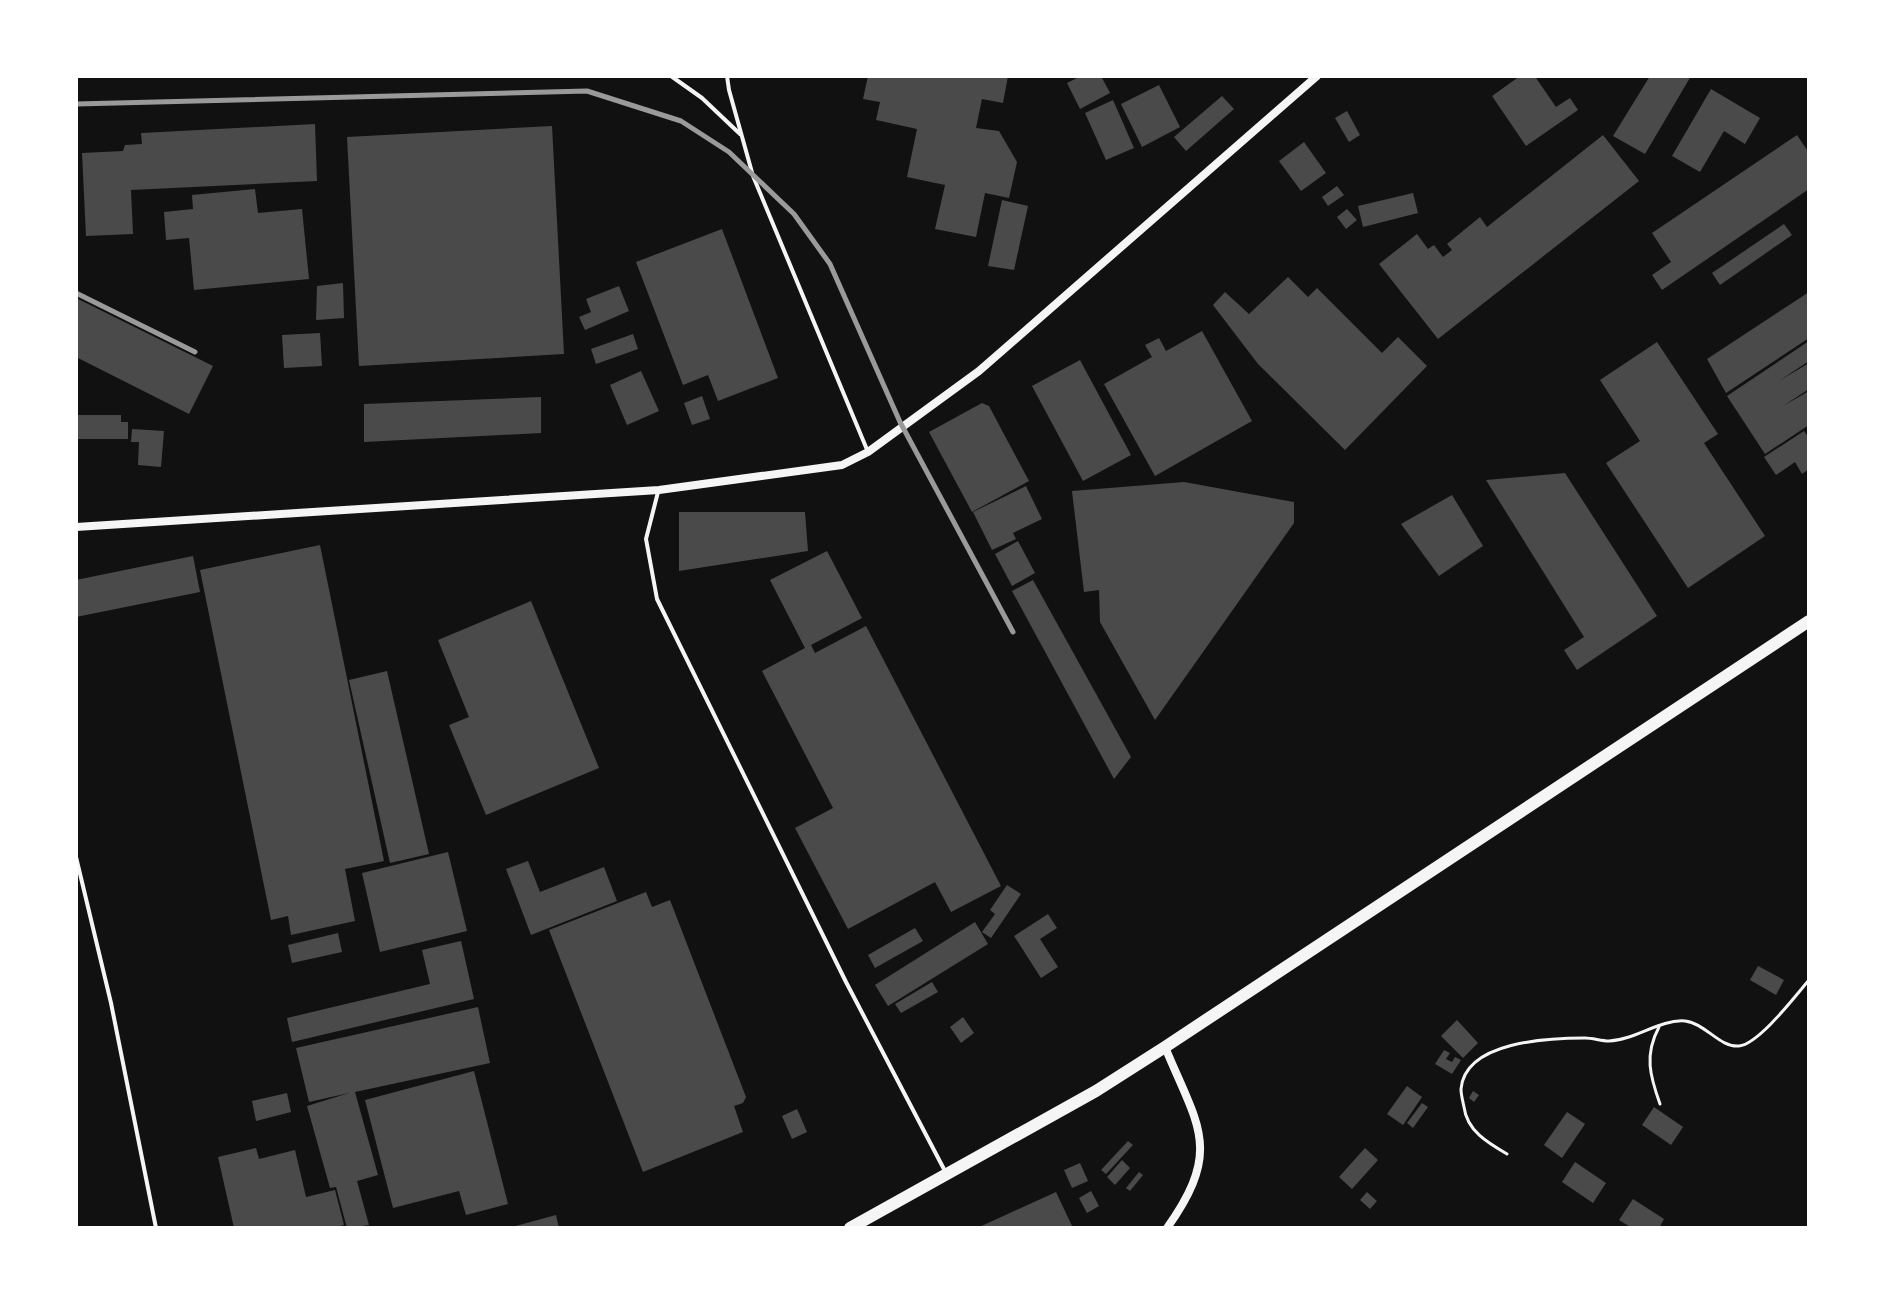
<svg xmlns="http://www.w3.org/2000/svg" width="1885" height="1304" viewBox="0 0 1885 1304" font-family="'Titillium Web',sans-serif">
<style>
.building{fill:#4a4a4a}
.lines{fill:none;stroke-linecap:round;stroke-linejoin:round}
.path{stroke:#f5f5f5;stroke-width:3}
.service{stroke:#f5f5f5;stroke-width:4}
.minor{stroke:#f5f5f5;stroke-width:8}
.primary{stroke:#f5f5f5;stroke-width:12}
.rail{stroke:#9a9a9a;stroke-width:5}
</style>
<rect width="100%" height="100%" fill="#111"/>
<!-- building -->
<g class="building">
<path d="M868,76H1008L1003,103L982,99L976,128L999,131L1017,162L1009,198L985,193L976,237L935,229L945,185L907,177L917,129L876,120L880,102L863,99Z"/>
<path d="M1081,76H1101L1110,93L1080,109L1067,83Z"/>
<path d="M1520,76H1539L1536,78L1556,107L1570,98L1578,110L1526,146L1492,96Z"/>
<path d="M1650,76H1691L1645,154L1613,136Z"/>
<path d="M1159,85L1180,127L1142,147L1121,104Z"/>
<path d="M1711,89L1760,118L1745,144L1724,131L1700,172L1672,156Z"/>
<path d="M1222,96L1234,109L1186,151L1174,137Z"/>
<path d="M1113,100L1134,148L1106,160L1085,113Z"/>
<path d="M1347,111L1360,135L1349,142L1335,118Z"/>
<path d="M315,124L317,181L131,190L133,234L86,236L82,153L123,151L125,145L142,144L141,133Z"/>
<path d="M552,126L564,354L359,366L347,137Z"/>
<path d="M1603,135L1639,181L1438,339L1379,264L1417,234L1428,249L1434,245L1443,257L1452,250L1447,244L1480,217L1487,227Z"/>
<path d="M1797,135L1809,153V189L1662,290L1652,275L1671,262L1652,233Z"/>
<path d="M1304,142L1326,173L1301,191L1279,161Z"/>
<path d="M1337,186L1344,195L1328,206L1322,197Z"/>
<path d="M255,189L258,213L302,209L309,279L194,290L189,238L166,240L164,212L193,209L192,195Z"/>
<path d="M1413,193L1418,213L1363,227L1358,206Z"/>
<path d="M1002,200L1028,206L1014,270L988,266Z"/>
<path d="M1347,209L1357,220L1346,229L1337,217Z"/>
<path d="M1784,224L1792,235L1720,285L1712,273Z"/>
<path d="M722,229L778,378L718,401L708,375L683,385L636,262Z"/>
<path d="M1288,277L1308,297L1317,288L1382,353L1398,337L1427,366L1345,450L1258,364L1213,305L1225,292L1249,314Z"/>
<path d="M343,283L344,318L316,320L317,286Z"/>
<path d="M619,286L629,311L585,330L579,317L591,312L586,299Z"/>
<path d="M1809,292V338L1726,393L1707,359Z"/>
<path d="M76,298L213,366L189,414L76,357Z"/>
<path d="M1202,331L1252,421L1155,476L1104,384L1152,357L1145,345L1159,338L1166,351Z"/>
<path d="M320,333L322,366L284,368L282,335Z"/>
<path d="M633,334L638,349L596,364L591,349Z"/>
<path d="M1809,341V361L1779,381L1809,363V389L1783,406L1809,391V425L1765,454L1727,396Z"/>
<path d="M1657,342L1718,434L1704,443L1765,536L1688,588L1606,463L1640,441L1600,380Z"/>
<path d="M1080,360L1131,455L1083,481L1032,386Z"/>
<path d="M641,371L659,411L627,425L610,385Z"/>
<path d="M702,396L710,419L692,425L684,403Z"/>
<path d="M541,397V433L364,442V404Z"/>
<path d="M982,403L989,406L1029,481L972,512L929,432Z"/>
<path d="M76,415H121V422H128V439H76Z"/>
<path d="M132,429L164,431L161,467L138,465L139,442H131Z"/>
<path d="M1804,431L1809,438V469L1802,474L1795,462L1776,475L1764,457Z"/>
<path d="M1565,473L1657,616L1577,670L1564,650L1584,637L1486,480Z"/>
<path d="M1184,482L1294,502V523L1155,720L1100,622L1099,590L1084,592L1072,491Z"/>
<path d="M1026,486L1042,519L1013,533L1016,539L992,550L973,512Z"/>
<path d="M1452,495L1483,546L1439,576L1401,524Z"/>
<path d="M679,512H805L808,551L679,571Z"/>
<path d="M1018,541L1035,573L1012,586L995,554Z"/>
<path d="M320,545L384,861L345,869L355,921L291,935L288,916L271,920L200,570Z"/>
<path d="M827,551L862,618L811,645L815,653L866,626L1001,886L951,912L935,882L848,929L795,828L833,808L762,671L805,648L770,580Z"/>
<path d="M193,556L200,592L76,617V580Z"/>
<path d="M1033,580L1131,757L1114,779L1012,591Z"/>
<path d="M531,601L599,768L486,815L449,725L469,717L438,640Z"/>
<path d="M387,671L429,854L390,863L349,680Z"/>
<path d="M448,852L467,931L380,952L362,873Z"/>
<path d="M528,861L540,892L604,867L617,901L531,935L506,869Z"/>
<path d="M1007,885L1021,894L991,938L982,932L995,914L990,910Z"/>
<path d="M646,892L652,907L670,900L746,1097L743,1103L734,1106L743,1132L643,1172L549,930Z"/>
<path d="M1048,914L1057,928L1040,939L1058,967L1041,978L1014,936Z"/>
<path d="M975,922L988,944L888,1006L875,985Z"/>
<path d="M915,928L923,941L875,968L868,955Z"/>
<path d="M338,933L342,952L292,963L288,945Z"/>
<path d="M461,941L474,999L292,1042L287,1018L430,984L422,950Z"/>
<path d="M1758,966L1784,980L1776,995L1750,980Z"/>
<path d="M932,982L938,992L901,1013L895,1004Z"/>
<path d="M478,1007L490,1063L355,1092L378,1175L357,1181L369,1225L347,1228L336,1187L330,1188L307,1106L349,1093L309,1102L296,1048Z"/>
<path d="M963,1017L974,1033L961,1043L950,1027Z"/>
<path d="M1457,1020L1478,1043L1463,1058L1441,1036Z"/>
<path d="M1444,1050L1450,1053L1446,1059L1452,1062L1455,1057L1461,1060L1452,1074L1435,1064Z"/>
<path d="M474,1071L508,1204L466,1215L459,1191L393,1208L365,1100Z"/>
<path d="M1407,1086L1422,1097L1403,1125L1387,1114Z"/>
<path d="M1473,1091L1479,1095L1474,1102L1469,1098Z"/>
<path d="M287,1093L291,1112L256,1121L252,1101Z"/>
<path d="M1422,1103L1428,1107L1413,1128L1407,1123Z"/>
<path d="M1654,1107L1683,1127L1671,1145L1642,1125Z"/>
<path d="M797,1109L807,1132L792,1139L782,1116Z"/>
<path d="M1567,1112L1585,1124L1562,1158L1544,1145Z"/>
<path d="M1128,1141L1133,1145L1106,1174L1101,1170Z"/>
<path d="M256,1148L259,1159L295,1150L306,1197L335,1190L344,1225L333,1228H234L218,1157Z"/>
<path d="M1365,1148L1378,1160L1352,1189L1339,1177Z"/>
<path d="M1122,1160L1130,1168L1115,1185L1107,1177Z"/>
<path d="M1575,1162L1606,1183L1593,1203L1562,1182Z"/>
<path d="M1080,1163L1088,1181L1072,1188L1064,1170Z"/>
<path d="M1139,1172L1143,1175L1130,1191L1126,1188Z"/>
<path d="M1091,1191L1099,1206L1087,1213L1079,1198Z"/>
<path d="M1056,1192L1073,1228H977Z"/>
<path d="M1367,1192L1377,1201L1370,1209L1360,1200Z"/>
<path d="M1633,1199L1664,1219L1659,1228H1632L1619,1220Z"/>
<path d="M556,1215L559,1228H512V1227Z"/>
</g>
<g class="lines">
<!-- path -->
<g class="path">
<path d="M1659,1027C1644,1055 1650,1076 1660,1104"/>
<path d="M1507,1154C1488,1143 1467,1131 1464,1107C1463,1102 1461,1095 1461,1089C1465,1041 1549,1038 1585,1038C1593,1038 1601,1041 1609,1041C1635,1040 1660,1019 1685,1021C1705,1023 1720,1048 1739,1046C1759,1044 1796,995 1809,980"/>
</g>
<!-- service -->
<g class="service">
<path d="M671,76L702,98L740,134"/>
<path d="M727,76L729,90L753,176L868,452"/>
<path d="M658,492L646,539L657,599L846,982L946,1173"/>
<path d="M76,857L111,1003L156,1228"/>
</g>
<!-- minor -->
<g class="minor">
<path d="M76,527L659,490L842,465L868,452L979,371L1317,76"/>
<path d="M1165,1047C1198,1127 1223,1149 1167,1228"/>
</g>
<!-- primary -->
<path class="primary" d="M850,1228L1096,1091L1165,1047L1809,621"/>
<!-- rail -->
<g class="rail">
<path d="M76,104L587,91L681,121L729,152L794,214L830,264L900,422L1013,632"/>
<path d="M76,293L195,352"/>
</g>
</g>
<!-- border -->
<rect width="1885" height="1304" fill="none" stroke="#ffffff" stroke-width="156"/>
</svg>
